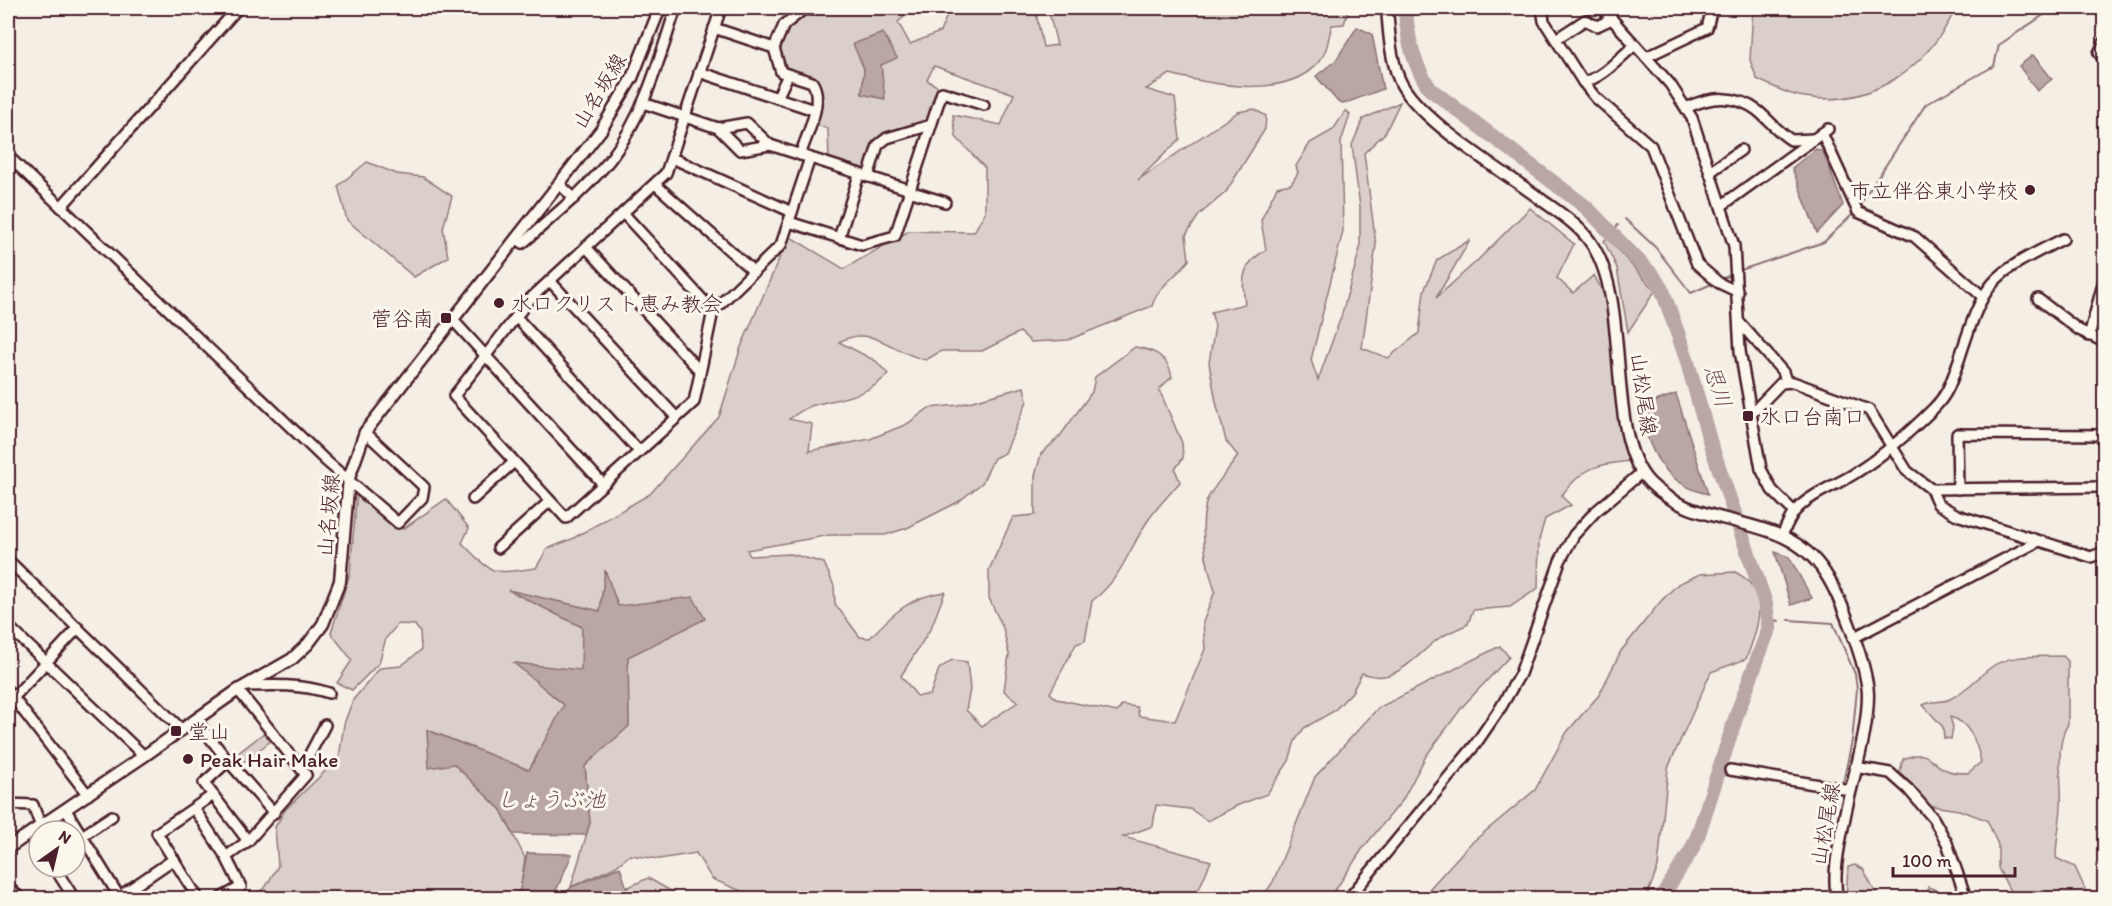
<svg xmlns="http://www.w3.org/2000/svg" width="2112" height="906" viewBox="0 0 2112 906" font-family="Itim,'Klee One',sans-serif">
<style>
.green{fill:#dbd0c9;stroke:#92787a;stroke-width:1.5;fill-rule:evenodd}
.water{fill:#baa7a5;stroke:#8d7174;stroke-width:1.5}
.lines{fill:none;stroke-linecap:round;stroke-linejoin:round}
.stream{stroke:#8d7174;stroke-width:2}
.river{stroke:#baa7a5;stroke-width:15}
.minor-casing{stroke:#4a1f2b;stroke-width:14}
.major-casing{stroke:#4a1f2b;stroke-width:15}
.minor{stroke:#fbf7ec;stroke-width:9}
.major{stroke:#fbf7ec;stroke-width:10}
.poi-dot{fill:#4a1f2b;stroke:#fbf7ec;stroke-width:2}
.labels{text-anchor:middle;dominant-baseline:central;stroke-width:6;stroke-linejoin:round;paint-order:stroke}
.street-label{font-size:21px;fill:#4a1f2b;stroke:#fbf7ec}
.poi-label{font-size:21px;fill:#4a1f2b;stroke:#fbf7ec;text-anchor:start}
.water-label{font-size:22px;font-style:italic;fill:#714f56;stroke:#fbf7ec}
</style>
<rect width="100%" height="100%" fill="#f4eee4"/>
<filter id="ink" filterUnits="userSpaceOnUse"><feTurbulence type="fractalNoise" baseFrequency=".0167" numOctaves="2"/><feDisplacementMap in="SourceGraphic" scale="12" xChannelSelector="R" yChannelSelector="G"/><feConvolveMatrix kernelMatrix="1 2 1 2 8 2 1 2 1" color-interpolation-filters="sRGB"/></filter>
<g filter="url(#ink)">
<!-- green -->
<g class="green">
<path d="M820,8H915L898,22L910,44L940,32L950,8H1035L1043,47L1057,45L1048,8H1349L1344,24L1332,25C1329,34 1328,48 1323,56C1294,102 1213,85 1170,74L1146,89L1175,98L1180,139L1138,180L1238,112L1254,109L1266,116L1265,129L1226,192L1199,215L1186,235L1189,260C1177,276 1158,286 1152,306L1068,340L1031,342L1020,332L982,351H941L926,360C893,354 874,323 839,342L876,361L888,374C867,397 843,397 814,405C805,407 797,414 789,419L812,424L809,451L870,439L907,424L929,408L958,405L1024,387L1027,401L1005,453L994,458L982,483L958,502L907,528L885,535H830L747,550L750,556L791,554L824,563L834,586L835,604L860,637L870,638C892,614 911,596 945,592L931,628L901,676L917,696L930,695L939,669L952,660L967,662L970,689L966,710L982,726L1018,702L1004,691L1009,654L1003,628L989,598V570L1013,517L1035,515V476L1041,454L1060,436L1092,392L1095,377L1135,347C1154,350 1168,356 1172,377L1159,389L1182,443L1183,458L1175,469L1180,482C1168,496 1154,510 1145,525C1127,554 1120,580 1092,601L1085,641L1076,644L1050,693L1057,699L1117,712L1122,705L1137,707L1139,716L1175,721L1205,649L1203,622L1215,591C1206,564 1199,532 1206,503C1209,491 1230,468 1238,456L1226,441L1216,402L1209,363L1215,326L1211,312L1245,304C1241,279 1242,263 1266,250L1261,220L1277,187L1291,184L1298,173L1296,166L1310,143L1333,130L1346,110L1350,115L1341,142L1343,231L1311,360L1318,380L1341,317L1360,249V207L1352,145L1363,119L1400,102L1385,133L1364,153L1376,245L1362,348L1388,358L1419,333L1424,291L1437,260L1470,240L1436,298L1478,260L1530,208L1574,244L1557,278L1573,293L1594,275L1606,299L1621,432L1630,461C1595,465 1583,467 1561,496L1571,505L1545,519L1539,540L1538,588L1510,607L1473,610L1468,624C1458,629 1447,633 1438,639C1415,656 1395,687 1362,673L1352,692L1334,711L1304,728L1295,741L1289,761L1267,794L1236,806L1208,821L1190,809L1156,805L1153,826L1123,837L1211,861L1195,898H758L712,879L696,853L659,859L630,855L615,867L571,887L590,823L585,766L629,726L628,657L618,606L605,571L600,611L511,591L582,627V671L515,663L564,705L529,770L428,730L454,764L501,810L525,858L520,890L510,898H248L265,888L278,866L275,827L285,810L339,758L344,724L353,700L380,668L401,666L421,650L420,632L415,625L398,624L386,638L379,663L352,690L337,683L352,660L331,633L350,573L357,491L403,529L446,499L469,528L462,543C495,576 489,574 536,568L547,549L572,539L650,494L719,417L741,347L789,236L844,269L909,231L974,232L985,212V168L956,137L953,115L1001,125L1014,94L934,66L927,80L940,88C926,131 929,124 886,135L863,172L829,161L828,129L814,124L818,85L785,70C774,43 784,16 815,13ZM864,69L885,99L862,94Z"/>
<path d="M1753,8H1956C1928,67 1872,108 1805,97C1789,95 1772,86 1757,79L1750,60Z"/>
<path d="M367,162L397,174L423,177L452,196L443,228L448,257L414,277L347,220L338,186Z"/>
<path d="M1607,238L1655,291L1628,332L1617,268L1604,241Z"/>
<path d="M1735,572C1772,590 1758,629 1746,659L1711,672L1668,768L1658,867L1646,898H1421L1469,845L1535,790L1567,732L1599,695L1621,651L1661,601L1678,584L1700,574Z"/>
<path d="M1500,646L1509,657L1463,706L1426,756L1402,801L1363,848L1330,898H1262L1273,882L1315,777L1378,708Z"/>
<path d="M2063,656L2068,661V724C2054,746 2063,781 2061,807C2060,824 2056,840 2056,858L2075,867L2089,898H2001L2011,893L1998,868V845L1987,820L1959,810L1926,805L1900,772L1903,759C1933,747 1926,763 1949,771C1954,773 1962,773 1968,773L1981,762C1977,743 1970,722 1950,717L1953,727L1951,739L1944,738L1943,727L1923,705C1934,700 1942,703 1950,699C1966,691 1976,679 1990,668C2009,653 2041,657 2063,656Z"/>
<path d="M269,729L276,737L234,769L228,761Z"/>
<path d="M1855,865L1863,869L1879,898H1846L1848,867Z"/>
<path d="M648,878L681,897V898H628L624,889Z"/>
<path d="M1928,887L1936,890L1945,898L1958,896L1959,898H1928Z"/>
</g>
<!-- water -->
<g class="water">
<path d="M1357,27L1372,34L1383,89L1343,104L1338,102L1316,76L1336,60Z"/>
<path d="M883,33L897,58L881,65L885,99L862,94L864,69L853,44Z"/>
<path d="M2033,55L2052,79L2037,91L2019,66Z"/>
<path d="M1816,149L1823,151L1843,205L1817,233L1792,168Z"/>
<path d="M1676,394L1708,494C1662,484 1648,448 1639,407Z"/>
<path d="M1775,552L1789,557L1812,598L1791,605Z"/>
<path d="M605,570L618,606L693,597L705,619L628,657L629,726L585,766L590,823L586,835L513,834L501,810L454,764L429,768L427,730L529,770L564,705L514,663L581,670L582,627L508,590L600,611Z"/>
<path d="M527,853L572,854L553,898H510L520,890Z"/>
<path d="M620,867L630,898H562L571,887Z"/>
</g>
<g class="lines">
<!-- stream -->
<g class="stream">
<path d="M1859,206L1926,104L1994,66L1999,45L2054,8"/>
<path d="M1625,219L1655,247L1691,293L1714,283"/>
<path d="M1612,232L1618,225"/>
<path d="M1738,271L1824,242L1854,213"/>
<path d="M1719,280L1733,274"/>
<path d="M1769,619L1779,621"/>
<path d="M1789,620L1833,623L1855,674L1857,689L1852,741L1843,783"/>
</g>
<!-- river -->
<path class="river" d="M1405,8C1408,40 1412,62 1430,89L1586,207L1654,277L1663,292L1686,357L1710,442L1765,602L1769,628L1738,711L1698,835L1691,851L1661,898"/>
<!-- minor casing -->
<g class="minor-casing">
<g id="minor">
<path d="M721,8L666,173L530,299L454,396L566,518L694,402L713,311L781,245L810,158"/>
<path d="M1542,8L1544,21L1583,82L1596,98L1651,146L1697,264L1719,283L1738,292"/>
<path d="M1602,8L1670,84L1692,118L1734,246L1740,351L1761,469L1772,490L1794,512"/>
<path d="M714,28L774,48"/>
<path d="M1556,39L1585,20L1597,26L1612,19"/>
<path d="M2104,43L2099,53L2104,60"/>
<path d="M1646,57L1707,28L1712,8"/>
<path d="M699,72L814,110"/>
<path d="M1583,82C1602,79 1620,57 1635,45"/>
<path d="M777,98L788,75"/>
<path d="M643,103L718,128L740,150L770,145L910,190"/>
<path d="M1686,108C1710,96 1736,94 1758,111C1770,121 1778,132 1791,140L1814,139"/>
<path d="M718,128L747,123L770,145"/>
<path d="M1822,133L1858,212L1915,237L1982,296"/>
<path d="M800,155C806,137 825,100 812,82L781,72L774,48L784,25L804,9L813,10L816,8"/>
<path d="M8,156L326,461L398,523L422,498L424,487L365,432"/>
<path d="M672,158L792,212"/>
<path d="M1710,172L1741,150"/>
<path d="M868,177L878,145L887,138L931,125"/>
<path d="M559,184L574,198C587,185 601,172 612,157C645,113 659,59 676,8"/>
<path d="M655,184L754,272"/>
<path d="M909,191L945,202"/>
<path d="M1721,206L1828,129"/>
<path d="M61,207L238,8"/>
<path d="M623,213L713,311"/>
<path d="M789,222L862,245L895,236L942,92L984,105"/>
<path d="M516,238L523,243L574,198"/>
<path d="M839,238L859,175"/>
<path d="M586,247L700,371"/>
<path d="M550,281L676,417"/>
<path d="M2038,299L2079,330L2104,342"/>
<path d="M516,317L639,451"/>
<path d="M452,319L603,484"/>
<path d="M1739,322L1783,372L1786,381"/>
<path d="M2089,336L2104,280"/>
<path d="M1751,414L1781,383L1793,382L1869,410L1907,471L1931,489L2104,487"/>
<path d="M1931,489L1938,504L1957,515L2091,557L2104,552"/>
<path d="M1958,489L1957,434L2104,435"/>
<path d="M473,499L514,462"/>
<path d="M1782,535C1786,527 1790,517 1795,511C1811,493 1838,485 1857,472C1885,454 1911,431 1934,408C1949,393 1952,379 1959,360C1985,280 1988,276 2063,239"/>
<path d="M498,548L550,501"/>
<path d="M8,560L182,730"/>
<path d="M8,626L144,756"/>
<path d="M1853,638L2039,541"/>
<path d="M245,686C274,685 301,684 329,693"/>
<path d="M8,691L88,795"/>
<path d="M9,698L14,697L78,628"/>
<path d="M196,720L228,761L274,813"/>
<path d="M228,761L204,783L248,841"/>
<path d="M1855,767L1890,773L1908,789L1933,818L1947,843L1966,898"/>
<path d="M302,769L325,725"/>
<path d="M1730,770L1850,790"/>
<path d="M8,804L33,805L41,827"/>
<path d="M194,808L226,857L241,887L221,898"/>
<path d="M66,810L120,898"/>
<path d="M32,832L39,843"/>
<path d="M82,836L112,816"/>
<path d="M226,857L248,841L306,775L238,690"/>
<path d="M54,867L74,898"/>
<path d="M8,887L20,898"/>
<path d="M117,898L174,859"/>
<path d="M198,898L157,833L213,795"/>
<path d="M1349,898L1475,745L1501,707L1520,674L1560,561L1574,535L1595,512L1641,473"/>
</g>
</g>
<!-- major casing -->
<g class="major-casing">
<g id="major">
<path d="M1387,8C1389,32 1390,56 1399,79C1416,119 1503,171 1539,198C1558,212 1581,226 1593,246C1632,308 1604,436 1650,483C1699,533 1785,509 1825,573C1841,597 1867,666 1868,694C1868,734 1853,776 1845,815C1840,842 1832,871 1837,898"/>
<path d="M8,848L144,756L238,690L292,659L308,644L323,624L340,581L349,478L365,432L601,130L632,78L660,8"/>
</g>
</g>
<!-- minor -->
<use href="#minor" class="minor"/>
<!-- major -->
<use href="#major" class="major"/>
</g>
</g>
<!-- markers -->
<g class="poi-dot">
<circle cx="2030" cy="190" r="6"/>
<circle cx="499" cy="303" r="6"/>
<rect x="440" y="312" width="12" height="12" rx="3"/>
<rect x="1742" y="410" width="12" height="12" rx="3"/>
<rect x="170" y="725" width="12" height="12" rx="3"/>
<circle cx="188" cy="759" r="6"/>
</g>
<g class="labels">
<!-- street labels -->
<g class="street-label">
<text transform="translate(599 91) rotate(-59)">山名坂線</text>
<text transform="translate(1644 394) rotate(82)">山松尾線</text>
<text transform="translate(328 515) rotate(-85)">山名坂線</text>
<text transform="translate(1825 824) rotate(-80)">山松尾線</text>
</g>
<!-- poi labels -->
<g class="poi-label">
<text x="2018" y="190" text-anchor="end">市立伴谷東小学校</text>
<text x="511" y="303">水口クリスト恵み教会</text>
<text x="434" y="318" text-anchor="end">菅谷南</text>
<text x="1760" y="416">水口台南口</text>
<text x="188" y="731">堂山</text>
<text x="200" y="759">Peak Hair Make</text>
</g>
<!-- water labels -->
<g class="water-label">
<text transform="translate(1718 386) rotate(72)">思川</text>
<text x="551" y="799">しょうぶ池</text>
</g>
</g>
<!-- margin -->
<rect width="2112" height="906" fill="none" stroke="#fbf7ec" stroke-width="30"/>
<rect x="15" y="15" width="2082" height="876" fill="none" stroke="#4a1f2b" stroke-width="2" filter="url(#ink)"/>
<!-- north arrow -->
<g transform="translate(57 849) rotate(34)"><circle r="28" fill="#fbf7ec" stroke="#b4a19f" stroke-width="1.5"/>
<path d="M0-4.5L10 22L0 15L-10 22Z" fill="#4a1f2b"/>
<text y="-9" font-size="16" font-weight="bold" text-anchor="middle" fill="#4a1f2b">N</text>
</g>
<!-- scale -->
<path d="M1893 867v9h122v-9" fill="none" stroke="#4a1f2b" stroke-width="3"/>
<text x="1902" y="867" font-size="18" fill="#4a1f2b" stroke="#fbf7ec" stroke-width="4.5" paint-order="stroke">100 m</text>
</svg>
